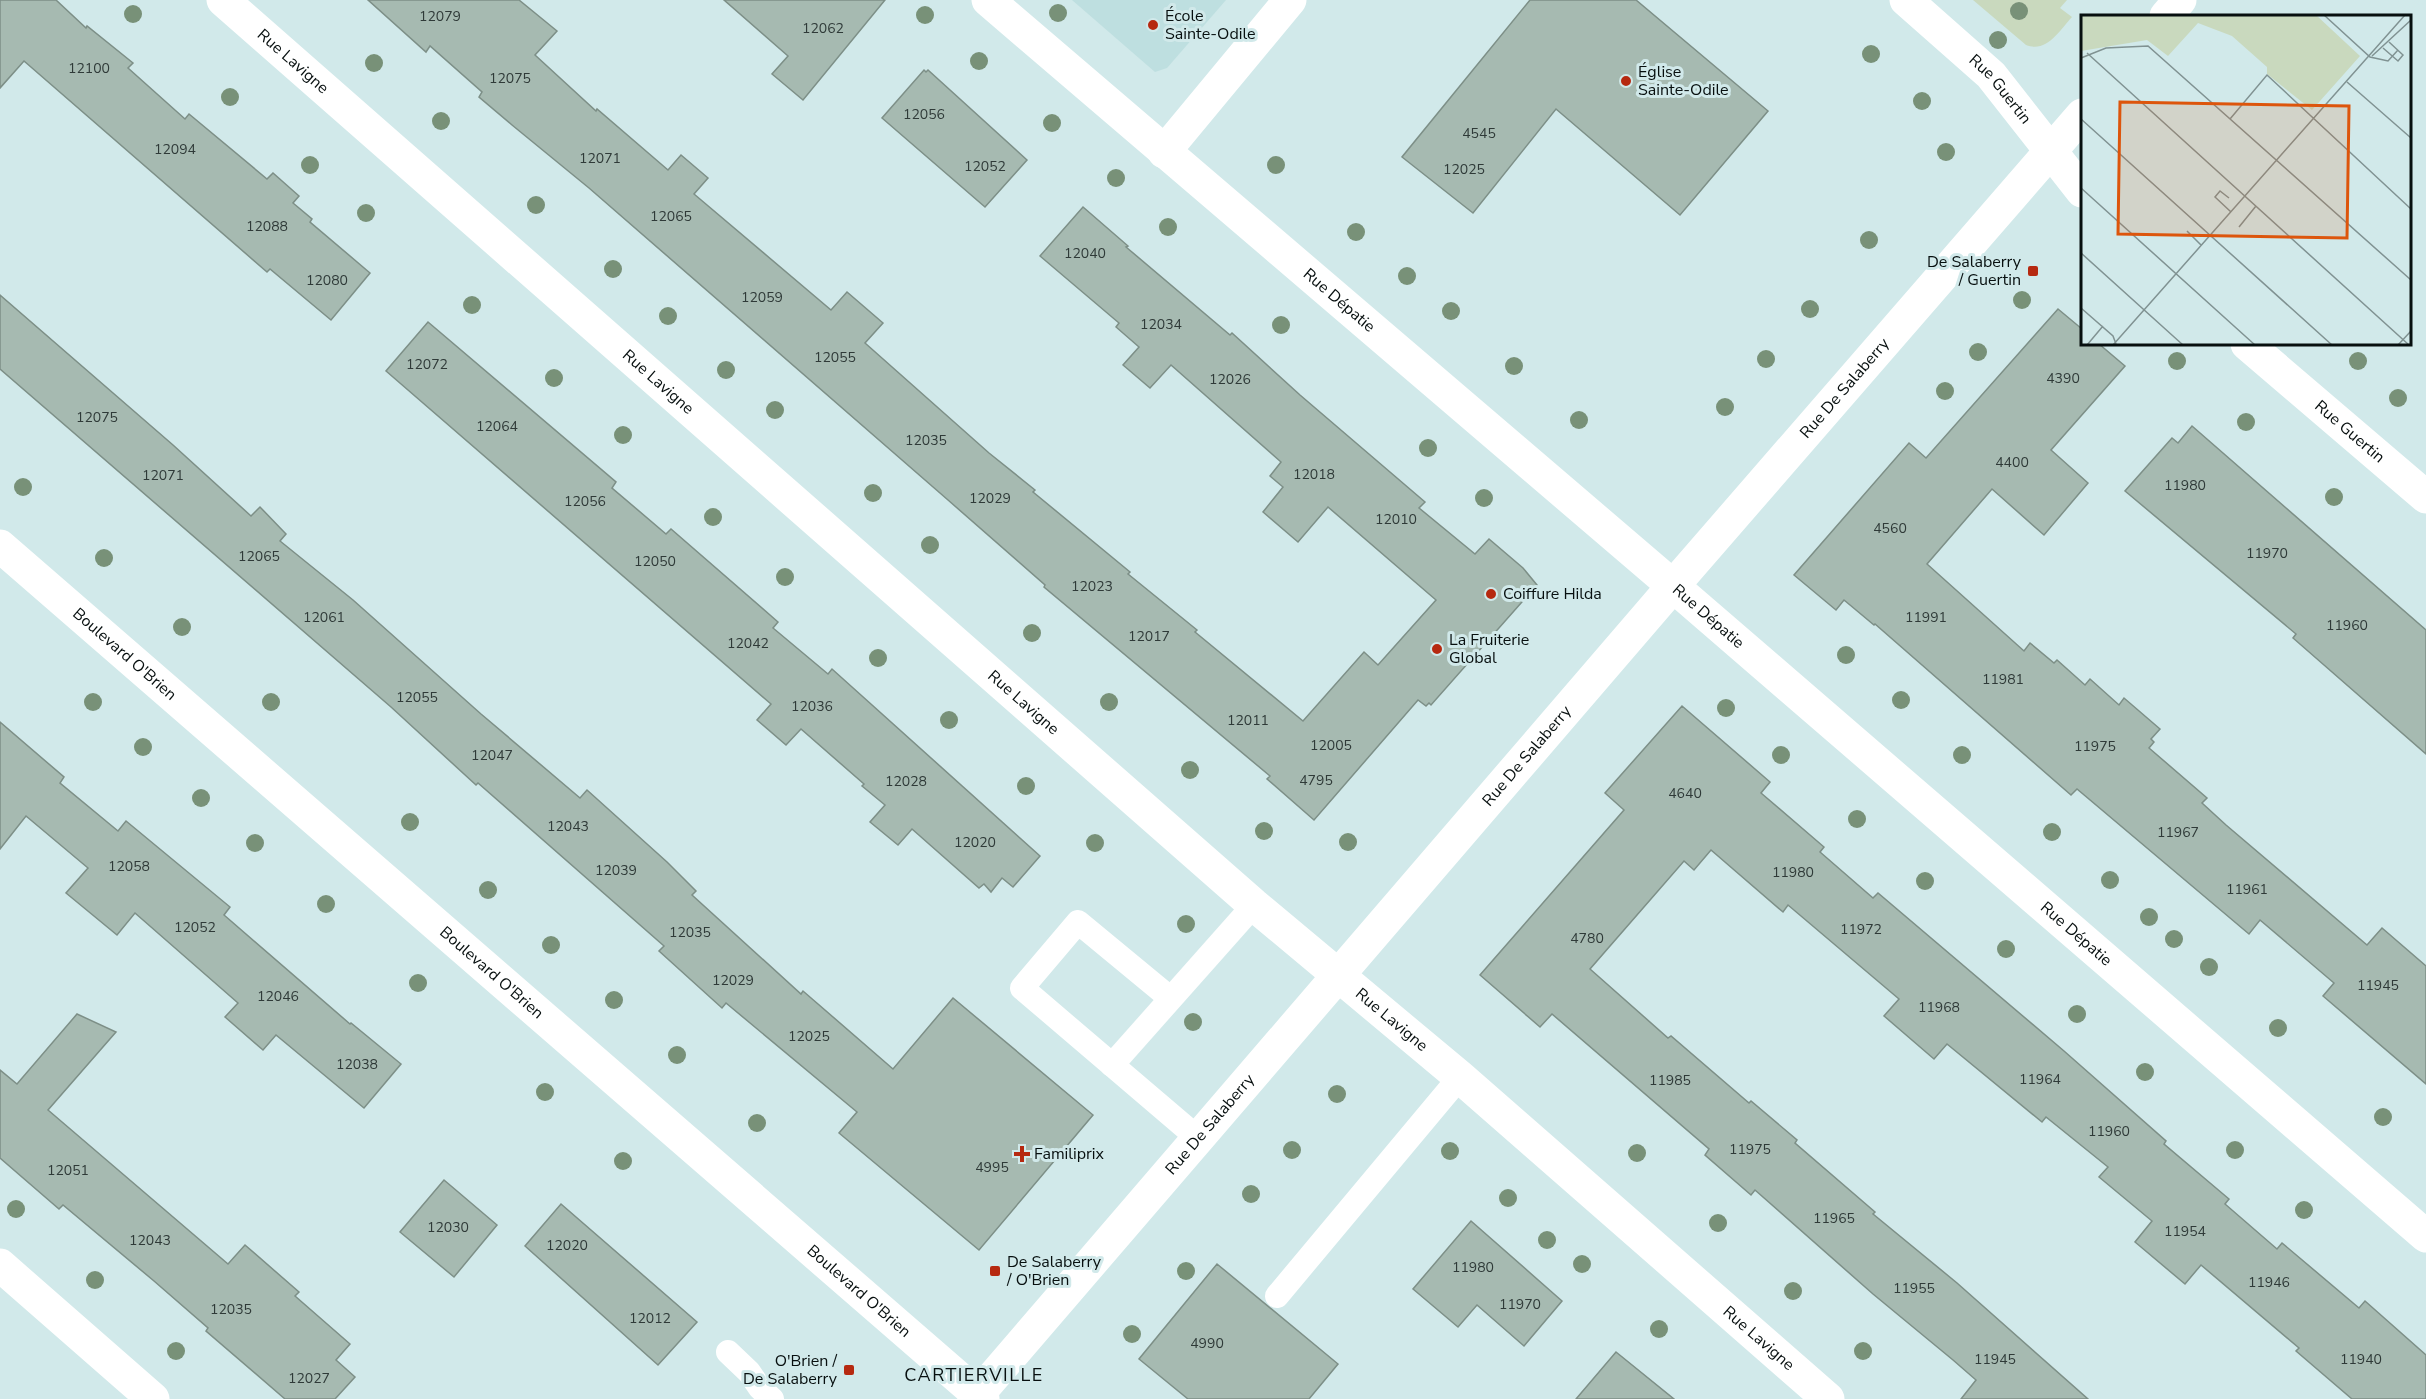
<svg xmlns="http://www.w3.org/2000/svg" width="2426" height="1399" viewBox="0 0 2426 1399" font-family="'Nunito Sans',sans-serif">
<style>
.built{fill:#bedfe0}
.green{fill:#c9d9be}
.building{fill:#a6bab1;stroke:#7d8f87;stroke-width:1.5}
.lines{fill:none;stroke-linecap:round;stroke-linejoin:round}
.lane{stroke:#fff;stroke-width:24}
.street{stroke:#fff;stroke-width:33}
.secondary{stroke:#fff;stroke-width:33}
.tree{fill:#789178}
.poi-dot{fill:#b62910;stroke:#d1e9ea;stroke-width:2}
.labels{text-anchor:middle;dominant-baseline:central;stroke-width:6;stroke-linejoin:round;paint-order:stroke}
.number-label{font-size:14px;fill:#2f3a38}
.poi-label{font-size:16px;fill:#070f0f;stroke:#d1e9ea;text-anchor:start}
.street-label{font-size:16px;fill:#070f0f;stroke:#d1e9ea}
.neighbourhood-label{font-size:18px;letter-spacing:1.5px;fill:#070f0f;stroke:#d1e9ea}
.inset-road{fill:none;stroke:#809292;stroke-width:1.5}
.view{fill:#dd550c;fill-opacity:0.15;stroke:#dd550c;stroke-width:3}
.inset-edge{fill:none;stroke:#070f0f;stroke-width:3}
</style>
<rect width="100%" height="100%" fill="#d1e9ea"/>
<!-- built -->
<path class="built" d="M1072,0H1226L1167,68L1155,72Z"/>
<!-- green -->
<path class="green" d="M1973,0H2067L2060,8L2072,17C2059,31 2047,53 2026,45Z"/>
<!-- building -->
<g class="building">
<path d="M0,0H56L86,28L87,26L133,63L128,68L185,119L189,114L267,179L273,173L299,196L293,203L312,219L310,222L370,273L331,320L270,269L267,272L24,61L0,88Z"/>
<path d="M368,0H519L557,31L535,55L596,111L597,109L668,170L681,155L708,178L694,194L831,310L847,292L883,323L865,343L989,453L1035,490L1033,492L1130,572L1128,574L1197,630L1195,632L1303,721L1364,652L1378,665L1436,600L1328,507L1298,542L1263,512L1283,487L1270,476L1281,462L1171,365L1150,388L1123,365L1139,347L1116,327L1119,323L1040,256L1083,207L1128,246L1126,247L1230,335L1232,333L1300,395L1425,502L1419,508L1475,554L1489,539L1523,568L1537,585L1431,705L1429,703L1426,706L1418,700L1314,820L1267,779L1270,776L1044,587L1045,585L948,500L589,188L512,125L479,97L482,92L430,46L426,52Z"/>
<path d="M724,0H885L803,100L772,74L788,56Z"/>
<path d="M1530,0H1636L1768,111L1680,215L1556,109L1473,213L1402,157Z"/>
<path d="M924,70L926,72L928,70L1027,160L985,207L882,118Z"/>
<path d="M0,295L173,445L251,516L260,507L286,534L280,541L353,600L481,714L580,798L587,790L667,862L696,891L692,895L801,994L803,991L893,1069L953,998L1093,1115L979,1250L839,1133L857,1112L726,1003L722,1008L659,951L664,946L478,783L476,785L391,707L0,369Z"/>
<path d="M2058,309L2082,329V344H2099L2125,366L2051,450L2088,483L2044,535L1992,489L1927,564L2024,651L2030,643L2054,663L2057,660L2085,685L2090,679L2119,705L2124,698L2160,729L2151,739L2154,742L2149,748L2207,798L2202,803L2226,825L2367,945L2382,928L2426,966V1084L2323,996L2334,983L2260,920L2249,934L2077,789L2071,795L1875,624L1874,625L1844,600L1836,610L1794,575L1909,443L1926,458Z"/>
<path d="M428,322L616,482L612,488L666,534L671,529L778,622L773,628L828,674L832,669L1040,856L1013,887L1002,878L991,892L984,884L979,888L912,829L898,845L870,822L885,805L862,786L864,784L801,729L786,745L757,720L771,704L386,371Z"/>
<path d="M2192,426L2426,630V754L2293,638L2296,634L2125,491L2172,438L2178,443Z"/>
<path d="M1682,706L1770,782L1761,793L1824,847L1820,852L1873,898L1878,893L2064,1051L2166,1141L2164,1144L2229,1199L2225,1204L2277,1249L2282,1243L2359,1308L2365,1301L2426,1355V1399H2352L2296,1351L2299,1348L2201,1265L2185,1284L2135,1242L2152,1221L2099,1177L2108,1167L2046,1117L2042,1122L1947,1044L1934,1059L1884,1016L1899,999L1788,905L1783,912L1711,850L1694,870L1684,861L1590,969L1668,1038L1671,1036L1749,1103L1751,1101L1797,1140L1795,1143L1875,1212L1873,1214L1957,1283L2088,1399H1961L1976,1380L1953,1360L1873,1294L1755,1190L1751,1195L1705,1155L1709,1149L1552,1014L1540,1027L1480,975L1624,810L1605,793Z"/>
<path d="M0,722L64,777L60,783L118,831L126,821L230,907L224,915L350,1024L351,1023L401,1064L364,1108L276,1035L263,1050L225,1017L238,1003L135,913L117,935L66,893L88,868L26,816L0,849Z"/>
<path d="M77,1014L116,1032L48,1110L228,1264L245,1245L299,1292L295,1296L350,1344L336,1360L355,1377L335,1399H285L206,1331L208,1328L154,1281L63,1205L59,1209L0,1158V1070L17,1084Z"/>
<path d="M444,1180L497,1225L454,1277L400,1232Z"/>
<path d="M561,1204L697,1322L658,1365L525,1246Z"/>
<path d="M1471,1221L1562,1301L1524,1346L1477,1305L1458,1327L1413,1289Z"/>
<path d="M1217,1264L1338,1364L1309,1399H1188L1139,1359Z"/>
<path d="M1616,1352L1674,1399H1576Z"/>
</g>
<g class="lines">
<!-- lane -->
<g class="lane">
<path d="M1170,998L1078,922L1022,988L1199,1139"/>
<path d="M1112,1065L1254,905"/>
<path d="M1277,1296L1460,1077"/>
<path d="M728,1352L749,1372L760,1388L772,1399"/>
</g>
<!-- street -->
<g class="street">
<path id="s1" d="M223,0L1254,905L1460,1077L1828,1399"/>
<path id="s2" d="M988,0L1673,586L2426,1236"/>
<path id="s3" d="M1906,0L1991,75L2082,191"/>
<path d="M1164,152L1290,0"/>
<path id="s4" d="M2247,344L2426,497"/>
<path d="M0,1265L153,1399"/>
</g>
<!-- secondary -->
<g class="secondary">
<path d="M2166,16L2180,0"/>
<path id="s5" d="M0,546L983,1399"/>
<path id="s6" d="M974,1399L1673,586L2082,115"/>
</g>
</g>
<!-- trees -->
<g class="tree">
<circle cx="2019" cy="11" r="9"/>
<circle cx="1058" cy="13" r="9"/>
<circle cx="133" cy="14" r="9"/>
<circle cx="925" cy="15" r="9"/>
<circle cx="1998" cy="40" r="9"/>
<circle cx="1871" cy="54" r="9"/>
<circle cx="979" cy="61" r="9"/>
<circle cx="374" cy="63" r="9"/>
<circle cx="230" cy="97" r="9"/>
<circle cx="1922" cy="101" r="9"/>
<circle cx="441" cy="121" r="9"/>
<circle cx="1052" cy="123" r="9"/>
<circle cx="1946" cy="152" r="9"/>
<circle cx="310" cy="165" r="9"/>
<circle cx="1276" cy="165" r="9"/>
<circle cx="1116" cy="178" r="9"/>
<circle cx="536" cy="205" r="9"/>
<circle cx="366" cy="213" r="9"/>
<circle cx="1168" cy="227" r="9"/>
<circle cx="1356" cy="232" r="9"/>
<circle cx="1869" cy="240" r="9"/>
<circle cx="613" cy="269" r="9"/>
<circle cx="1407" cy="276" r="9"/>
<circle cx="2022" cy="300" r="9"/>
<circle cx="472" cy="305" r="9"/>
<circle cx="1810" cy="309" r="9"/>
<circle cx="1451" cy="311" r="9"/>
<circle cx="668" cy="316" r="9"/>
<circle cx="1281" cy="325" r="9"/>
<circle cx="1978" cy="352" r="9"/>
<circle cx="1766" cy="359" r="9"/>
<circle cx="2177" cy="361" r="9"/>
<circle cx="2358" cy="361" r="9"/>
<circle cx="1514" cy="366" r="9"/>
<circle cx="726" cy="370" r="9"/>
<circle cx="554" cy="378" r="9"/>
<circle cx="1945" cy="391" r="9"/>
<circle cx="2398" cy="398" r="9"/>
<circle cx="1725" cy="407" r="9"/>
<circle cx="775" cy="410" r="9"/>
<circle cx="1579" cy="420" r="9"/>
<circle cx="2246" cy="422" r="9"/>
<circle cx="623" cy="435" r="9"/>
<circle cx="1428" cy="448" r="9"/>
<circle cx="23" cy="487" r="9"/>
<circle cx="873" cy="493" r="9"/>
<circle cx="2334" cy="497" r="9"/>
<circle cx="1484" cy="498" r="9"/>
<circle cx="713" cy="517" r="9"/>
<circle cx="930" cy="545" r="9"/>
<circle cx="104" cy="558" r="9"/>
<circle cx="785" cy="577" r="9"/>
<circle cx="182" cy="627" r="9"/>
<circle cx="1032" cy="633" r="9"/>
<circle cx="1846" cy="655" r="9"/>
<circle cx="878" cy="658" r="9"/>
<circle cx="1901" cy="700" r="9"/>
<circle cx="93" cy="702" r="9"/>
<circle cx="271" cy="702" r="9"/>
<circle cx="1109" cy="702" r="9"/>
<circle cx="1726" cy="708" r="9"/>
<circle cx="949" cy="720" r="9"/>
<circle cx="143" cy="747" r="9"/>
<circle cx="1781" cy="755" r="9"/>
<circle cx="1962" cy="755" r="9"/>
<circle cx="1190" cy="770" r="9"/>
<circle cx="1026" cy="786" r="9"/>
<circle cx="201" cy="798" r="9"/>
<circle cx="1857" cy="819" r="9"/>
<circle cx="410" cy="822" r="9"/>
<circle cx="1264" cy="831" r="9"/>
<circle cx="2052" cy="832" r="9"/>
<circle cx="1348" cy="842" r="9"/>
<circle cx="255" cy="843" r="9"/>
<circle cx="1095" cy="843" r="9"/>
<circle cx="2110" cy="880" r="9"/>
<circle cx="1925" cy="881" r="9"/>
<circle cx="488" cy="890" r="9"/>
<circle cx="326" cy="904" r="9"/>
<circle cx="2149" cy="917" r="9"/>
<circle cx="1186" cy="924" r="9"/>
<circle cx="2174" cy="939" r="9"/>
<circle cx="551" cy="945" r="9"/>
<circle cx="2006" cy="949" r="9"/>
<circle cx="2209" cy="967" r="9"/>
<circle cx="418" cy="983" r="9"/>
<circle cx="614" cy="1000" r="9"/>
<circle cx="2077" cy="1014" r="9"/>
<circle cx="1193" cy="1022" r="9"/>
<circle cx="2278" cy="1028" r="9"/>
<circle cx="677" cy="1055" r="9"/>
<circle cx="2145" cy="1072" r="9"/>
<circle cx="545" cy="1092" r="9"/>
<circle cx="1337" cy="1094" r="9"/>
<circle cx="2383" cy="1117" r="9"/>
<circle cx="757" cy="1123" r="9"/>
<circle cx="1292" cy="1150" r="9"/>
<circle cx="2235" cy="1150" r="9"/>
<circle cx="1450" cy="1151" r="9"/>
<circle cx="1637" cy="1153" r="9"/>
<circle cx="623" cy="1161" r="9"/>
<circle cx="1251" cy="1194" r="9"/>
<circle cx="1508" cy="1198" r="9"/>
<circle cx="16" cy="1209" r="9"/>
<circle cx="2304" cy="1210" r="9"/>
<circle cx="1718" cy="1223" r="9"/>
<circle cx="1547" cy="1240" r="9"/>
<circle cx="1582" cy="1264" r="9"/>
<circle cx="1186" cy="1271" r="9"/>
<circle cx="95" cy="1280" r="9"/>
<circle cx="1793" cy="1291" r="9"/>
<circle cx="1659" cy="1329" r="9"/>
<circle cx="1132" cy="1334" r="9"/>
<circle cx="176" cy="1351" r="9"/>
<circle cx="1863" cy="1351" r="9"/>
</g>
<!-- markers -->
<g class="poi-dot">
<circle cx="1153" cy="25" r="6"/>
<circle cx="1626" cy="81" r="6"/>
<rect x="2027" y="265" width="12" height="12" rx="3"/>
<circle cx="1491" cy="594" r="6"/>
<circle cx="1437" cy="649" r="6"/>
<path d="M1019 1145h6v6h6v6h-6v6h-6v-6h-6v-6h6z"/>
<rect x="989" y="1265" width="12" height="12" rx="3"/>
<rect x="843" y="1364" width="12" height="12" rx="3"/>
</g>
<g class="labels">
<!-- number labels -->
<g class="number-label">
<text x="440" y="16">12079</text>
<text x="823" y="28">12062</text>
<text x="89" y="68">12100</text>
<text x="510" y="78">12075</text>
<text x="924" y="114">12056</text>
<text x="1479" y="133">4545</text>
<text x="175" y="149">12094</text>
<text x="600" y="158">12071</text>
<text x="985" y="166">12052</text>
<text x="1464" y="169">12025</text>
<text x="671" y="216">12065</text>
<text x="267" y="226">12088</text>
<text x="1085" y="253">12040</text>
<text x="327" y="280">12080</text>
<text x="762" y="297">12059</text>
<text x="1161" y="324">12034</text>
<text x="835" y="357">12055</text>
<text x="427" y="364">12072</text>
<text x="2063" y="378">4390</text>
<text x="1230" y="379">12026</text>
<text x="97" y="417">12075</text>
<text x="497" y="426">12064</text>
<text x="926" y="440">12035</text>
<text x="2012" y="462">4400</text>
<text x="1314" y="474">12018</text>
<text x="163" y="475">12071</text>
<text x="2185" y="485">11980</text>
<text x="990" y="498">12029</text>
<text x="585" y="501">12056</text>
<text x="1396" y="519">12010</text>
<text x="1890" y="528">4560</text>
<text x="2267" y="553">11970</text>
<text x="259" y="556">12065</text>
<text x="655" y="561">12050</text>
<text x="1092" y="586">12023</text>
<text x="324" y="617">12061</text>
<text x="1926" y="617">11991</text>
<text x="2347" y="625">11960</text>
<text x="1149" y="636">12017</text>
<text x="748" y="643">12042</text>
<text x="2003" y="679">11981</text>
<text x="417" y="697">12055</text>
<text x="812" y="706">12036</text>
<text x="1248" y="720">12011</text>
<text x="1331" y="745">12005</text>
<text x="2095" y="746">11975</text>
<text x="492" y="755">12047</text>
<text x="1316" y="780">4795</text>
<text x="906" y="781">12028</text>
<text x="1685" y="793">4640</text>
<text x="568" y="826">12043</text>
<text x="2178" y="832">11967</text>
<text x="975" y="842">12020</text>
<text x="129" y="866">12058</text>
<text x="616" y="870">12039</text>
<text x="1793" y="872">11980</text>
<text x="2247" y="889">11961</text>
<text x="195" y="927">12052</text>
<text x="1861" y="929">11972</text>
<text x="690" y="932">12035</text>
<text x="1587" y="938">4780</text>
<text x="733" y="980">12029</text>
<text x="2378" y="985">11945</text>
<text x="278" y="996">12046</text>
<text x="1939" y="1007">11968</text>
<text x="809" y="1036">12025</text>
<text x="357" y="1064">12038</text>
<text x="2040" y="1079">11964</text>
<text x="1670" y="1080">11985</text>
<text x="2109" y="1131">11960</text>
<text x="1750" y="1149">11975</text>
<text x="992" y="1167">4995</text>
<text x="68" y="1170">12051</text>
<text x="1834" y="1218">11965</text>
<text x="448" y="1227">12030</text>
<text x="2185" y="1231">11954</text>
<text x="150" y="1240">12043</text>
<text x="567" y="1245">12020</text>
<text x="1473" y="1267">11980</text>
<text x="2269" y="1282">11946</text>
<text x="1914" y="1288">11955</text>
<text x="1520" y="1304">11970</text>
<text x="231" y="1309">12035</text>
<text x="650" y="1318">12012</text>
<text x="1207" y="1343">4990</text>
<text x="1995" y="1359">11945</text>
<text x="2361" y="1359">11940</text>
<text x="309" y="1378">12027</text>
</g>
<!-- poi labels -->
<g class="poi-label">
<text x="1165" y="16">École<tspan x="1165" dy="18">Sainte-Odile</tspan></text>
<text x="1638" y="72">Église<tspan x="1638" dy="18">Sainte-Odile</tspan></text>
<text x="2021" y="262" text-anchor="end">De Salaberry<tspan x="2021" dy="18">/ Guertin</tspan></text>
<text x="1503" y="594">Coiffure Hilda</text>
<text x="1449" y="640">La Fruiterie<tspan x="1449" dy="18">Global</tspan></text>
<text x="1034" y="1154">Familiprix</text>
<text x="1007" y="1262">De Salaberry<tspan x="1007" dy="18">/ O'Brien</tspan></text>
<text x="837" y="1361" text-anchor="end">O'Brien /<tspan x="837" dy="18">De Salaberry</tspan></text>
</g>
<!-- street labels -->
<g class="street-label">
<text stroke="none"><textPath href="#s1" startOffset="93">Rue Lavigne</textPath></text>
<text stroke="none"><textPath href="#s3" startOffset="130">Rue Guertin</textPath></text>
<text stroke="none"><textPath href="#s2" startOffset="462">Rue Dépatie</textPath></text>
<text stroke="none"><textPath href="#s1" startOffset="579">Rue Lavigne</textPath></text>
<text stroke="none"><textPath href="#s6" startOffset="1334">Rue De Salaberry</textPath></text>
<text stroke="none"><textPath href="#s4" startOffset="135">Rue Guertin</textPath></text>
<text stroke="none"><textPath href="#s2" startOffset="948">Rue Dépatie</textPath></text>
<text stroke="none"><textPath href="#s5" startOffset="165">Boulevard O'Brien</textPath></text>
<text stroke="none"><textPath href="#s1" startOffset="1065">Rue Lavigne</textPath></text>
<text stroke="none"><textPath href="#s6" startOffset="848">Rue De Salaberry</textPath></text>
<text stroke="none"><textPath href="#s2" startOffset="1434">Rue Dépatie</textPath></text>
<text stroke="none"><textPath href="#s5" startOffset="651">Boulevard O'Brien</textPath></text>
<text stroke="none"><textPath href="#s1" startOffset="1551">Rue Lavigne</textPath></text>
<text stroke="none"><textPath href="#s6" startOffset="362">Rue De Salaberry</textPath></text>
<text stroke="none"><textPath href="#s5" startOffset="1137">Boulevard O'Brien</textPath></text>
<text stroke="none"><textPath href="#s1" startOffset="2037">Rue Lavigne</textPath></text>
</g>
<!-- neighbourhood labels -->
<g class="neighbourhood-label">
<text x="974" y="1375">CARTIERVILLE</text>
</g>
</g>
<!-- overview -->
<g transform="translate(2081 15)">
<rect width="330" height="330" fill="#d1e9ea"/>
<path d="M0,0H235L279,41L231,95L186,59V52L151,21L117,8L87,41L66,25L0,36Z" fill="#c9d9be"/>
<path class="inset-road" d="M243,0L289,42L307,46L317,35M302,33L317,46L322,40L308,27M6,38L328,330M291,41L330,5M0,43L25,33L67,31L330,265M266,67L330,123M0,104L251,330M149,104L186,60L330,194M0,173L174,330M148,183L139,176L134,182L150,197M158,212L175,191M106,216L120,230M0,238L102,330M0,293L32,321L35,329M6,330L22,311M32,330L324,0M317,330L330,316"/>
<path class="view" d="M39,87L268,91L266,223L37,219Z"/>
<rect width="330" height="330" class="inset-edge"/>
</g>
</svg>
